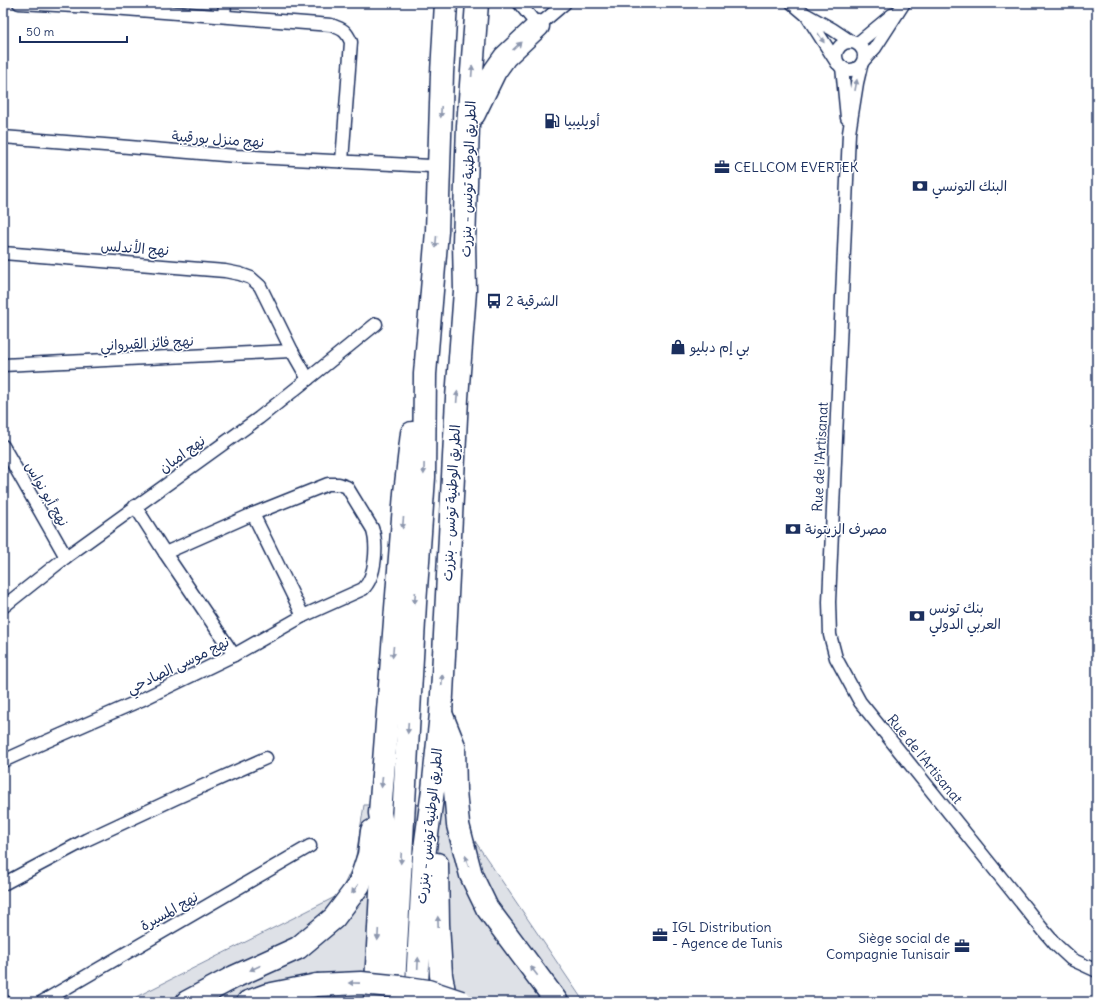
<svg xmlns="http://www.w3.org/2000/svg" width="1100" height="1005" viewBox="0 0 1100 1005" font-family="Delius,'Playpen Sans Arabic',sans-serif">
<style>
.green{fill:#dee1e7;stroke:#7c88a2}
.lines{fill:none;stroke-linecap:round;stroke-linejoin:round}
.street-casing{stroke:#1b2f5e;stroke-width:15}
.highway-casing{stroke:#1b2f5e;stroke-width:25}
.street{stroke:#fff;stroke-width:12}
.highway{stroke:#fff;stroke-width:22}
.highway-bridge-casing{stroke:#1b2f5e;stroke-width:25;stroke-linecap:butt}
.highway-bridge{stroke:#fff;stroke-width:22}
.oneway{fill:#8d97ae}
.labels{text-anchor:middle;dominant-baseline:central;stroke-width:3;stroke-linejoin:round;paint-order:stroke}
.poi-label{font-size:14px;fill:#1b2f5e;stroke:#fff;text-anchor:start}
.street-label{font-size:14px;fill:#1b2f5e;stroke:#fff}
</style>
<rect width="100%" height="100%" fill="#fff"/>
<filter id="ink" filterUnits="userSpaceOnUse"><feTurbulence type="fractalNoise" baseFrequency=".025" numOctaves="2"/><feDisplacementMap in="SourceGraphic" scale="8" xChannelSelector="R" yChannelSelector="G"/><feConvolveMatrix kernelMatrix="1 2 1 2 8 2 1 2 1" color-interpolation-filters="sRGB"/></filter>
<g filter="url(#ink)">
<!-- green -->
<path class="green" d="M465,804L466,828L584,1002H126L339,895L355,862L364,805Z"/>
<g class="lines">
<!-- street casing -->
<g class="street-casing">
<g id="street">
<path d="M19,3L112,8L331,25C342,29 346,30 351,42L342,161"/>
<path d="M519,3L538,26L565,3"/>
<path d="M792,3L805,14L832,29L850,41"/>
<path d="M224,16L225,3"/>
<path d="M807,16L837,63"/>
<circle cx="850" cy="56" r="14"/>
<path d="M858,43L892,15"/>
<path d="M864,60L875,48L904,3"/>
<path d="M861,66L857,83L849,133L829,602L830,635L836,658L860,702L1044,931L1056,945L1071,959L1097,971"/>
<path d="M842,67L847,118"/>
<path d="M3,137L117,146L236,156L431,166"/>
<path d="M3,253L225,271L240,274L251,278L260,286L292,351L308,379"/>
<path d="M3,365L292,351"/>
<path d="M3,446L66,557"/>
<path d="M135,506L165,553L234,655"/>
<path d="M253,514L303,616"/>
<path d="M3,607L66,557L259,418L308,379L376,324"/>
<path d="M3,761L45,742L141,700L234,655L303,616L363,589C376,577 378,544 372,528L347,487L339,484H328L253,514L165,553"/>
<path d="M3,884L86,840L176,798L266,758"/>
<path d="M3,1001L5,1002"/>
<path d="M42,1002L310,846"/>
</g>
</g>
<!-- highway casing -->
<g class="highway-casing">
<g id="highway">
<path d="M474,114L495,71L505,57L538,26"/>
<path d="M442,716L454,746L455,790L458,825L471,875L487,908L557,1002"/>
<path d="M437,864L438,924L441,975L446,1002"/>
<path d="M187,1002L234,977L298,948L334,918L359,885L369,855L372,831"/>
<path d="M248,1002L267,995L317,985"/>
<path d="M375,1002L384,836L380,813L405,493L412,433"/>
<path d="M393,1002L415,603L424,477L425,374L437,231L442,73L446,3"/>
<path d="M416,1002L424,856L433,790L441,714L457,398L465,291L464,242L468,126L477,3"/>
</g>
</g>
<!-- street -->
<use href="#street" class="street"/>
<!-- highway -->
<use href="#highway" class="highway"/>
<!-- highway-bridge casing -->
<g class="highway-bridge-casing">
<path id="highway-bridge" d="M317,985L361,983L401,987L428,991L461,1002"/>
</g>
<!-- highway-bridge -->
<use href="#highway-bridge" class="highway-bridge"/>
</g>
<!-- one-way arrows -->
<defs><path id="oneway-solid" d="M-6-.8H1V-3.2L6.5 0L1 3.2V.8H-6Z"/></defs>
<g class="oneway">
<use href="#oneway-solid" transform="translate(821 38) rotate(56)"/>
<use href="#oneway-solid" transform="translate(517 46) rotate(-43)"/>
<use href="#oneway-solid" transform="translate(472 71) rotate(-86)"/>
<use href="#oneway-solid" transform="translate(856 85) rotate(-80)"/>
<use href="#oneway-solid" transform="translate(441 112) rotate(92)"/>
<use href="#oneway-solid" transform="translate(436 242) rotate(95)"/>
<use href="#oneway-solid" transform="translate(457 397) rotate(-86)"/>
<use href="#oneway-solid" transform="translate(424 469) rotate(91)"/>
<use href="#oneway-solid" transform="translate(403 523) rotate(95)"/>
<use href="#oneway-solid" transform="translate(415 598) rotate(94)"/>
<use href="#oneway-solid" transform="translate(393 652) rotate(95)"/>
<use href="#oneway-solid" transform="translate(442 680) rotate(-87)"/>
<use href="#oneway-solid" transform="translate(408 728) rotate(93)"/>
<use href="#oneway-solid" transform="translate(382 782) rotate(95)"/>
<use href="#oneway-solid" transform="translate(401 858) rotate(93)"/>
<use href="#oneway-solid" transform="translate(467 861) rotate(-106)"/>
<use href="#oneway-solid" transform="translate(355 889) rotate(126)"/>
<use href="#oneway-solid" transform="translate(438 922) rotate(-92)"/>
<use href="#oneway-solid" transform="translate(378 935) rotate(93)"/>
<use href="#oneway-solid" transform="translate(418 963) rotate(-87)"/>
<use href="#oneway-solid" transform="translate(255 968) rotate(155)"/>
<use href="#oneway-solid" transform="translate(534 971) rotate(-127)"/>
<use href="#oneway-solid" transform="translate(354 983) rotate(-179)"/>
</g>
</g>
<!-- icons -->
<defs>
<g id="fuel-bare" transform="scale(1.2)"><path d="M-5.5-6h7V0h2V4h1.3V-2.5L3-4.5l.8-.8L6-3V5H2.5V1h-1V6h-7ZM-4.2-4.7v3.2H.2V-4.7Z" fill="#1b2f5e" stroke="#fff" stroke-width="2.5" paint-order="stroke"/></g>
<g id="office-bare" transform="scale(1.2)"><path d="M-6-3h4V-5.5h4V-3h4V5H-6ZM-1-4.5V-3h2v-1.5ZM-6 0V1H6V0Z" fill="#1b2f5e" stroke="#fff" stroke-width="2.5" paint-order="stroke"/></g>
<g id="bank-bare" transform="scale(1.2)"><path d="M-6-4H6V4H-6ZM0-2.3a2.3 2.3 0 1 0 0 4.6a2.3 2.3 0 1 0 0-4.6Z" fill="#1b2f5e" stroke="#fff" stroke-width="2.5" paint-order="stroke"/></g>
<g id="bus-bare" transform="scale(1.2)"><path d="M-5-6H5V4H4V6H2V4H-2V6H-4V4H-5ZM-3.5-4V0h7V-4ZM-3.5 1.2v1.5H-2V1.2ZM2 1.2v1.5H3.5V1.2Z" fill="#1b2f5e" stroke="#fff" stroke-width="2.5" paint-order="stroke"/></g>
<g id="shop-bare" transform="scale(1.2)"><path d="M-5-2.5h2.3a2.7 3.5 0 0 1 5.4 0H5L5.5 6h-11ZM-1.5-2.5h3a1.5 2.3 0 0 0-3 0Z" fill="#1b2f5e" stroke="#fff" stroke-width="2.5" paint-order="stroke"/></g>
</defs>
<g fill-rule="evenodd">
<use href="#fuel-bare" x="552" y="121"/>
<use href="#office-bare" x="722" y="167"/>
<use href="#bank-bare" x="920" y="186"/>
<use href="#bus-bare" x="494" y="301"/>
<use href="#shop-bare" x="678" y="347"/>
<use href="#bank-bare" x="793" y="529"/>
<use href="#bank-bare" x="917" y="616"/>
<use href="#office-bare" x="660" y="935"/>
<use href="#office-bare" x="962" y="946"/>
</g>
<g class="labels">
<!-- poi labels -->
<g class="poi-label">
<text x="564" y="121">أويليبيا</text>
<text x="734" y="167">CELLCOM EVERTEK</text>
<text x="932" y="186">البنك التونسي</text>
<text x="506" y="301">الشرقية 2</text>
<text x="690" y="347">بي إم دبليو</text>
<text x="805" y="529">مصرف الزيتونة</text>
<text x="929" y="608">بنك تونس<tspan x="929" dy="16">العربي الدولي</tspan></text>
<text x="672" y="927">IGL Distribution<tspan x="672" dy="16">- Agence de Tunis</tspan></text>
<text x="950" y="938" text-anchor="end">Siège social de<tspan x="950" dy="16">Compagnie Tunisair</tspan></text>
</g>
<!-- street labels -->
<g class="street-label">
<text transform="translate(218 139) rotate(4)">نهج منزل بورقيبة</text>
<text transform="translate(468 179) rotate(-88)">الطريق الوطنية تونس - بنزرت</text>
<text transform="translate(135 248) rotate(4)">نهج الأندلس</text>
<text transform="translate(147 343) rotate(-3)">نهج فائز القيرواني</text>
<text transform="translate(182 454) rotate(-36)">نهج امبان</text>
<text transform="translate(820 457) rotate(-87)">Rue de l'Artisanat</text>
<text transform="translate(47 494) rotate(60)">نهج أبو نواس</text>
<text transform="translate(451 503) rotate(-87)">الطريق الوطنية تونس - بنزرت</text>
<text transform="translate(178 665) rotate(-26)">نهج موسى الصادحي</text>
<text transform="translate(925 759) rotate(51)">Rue de l'Artisanat</text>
<text transform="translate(429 826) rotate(-84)">الطريق الوطنية تونس - بنزرت</text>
<text transform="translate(169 911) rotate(-30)">نهج المسيرة</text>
</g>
</g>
<!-- margin -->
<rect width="1100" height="1005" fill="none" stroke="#fff" stroke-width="16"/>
<rect x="8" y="8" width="1084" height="989" fill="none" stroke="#1b2f5e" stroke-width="1.5" filter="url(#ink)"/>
<!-- scale -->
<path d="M20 36v6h107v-6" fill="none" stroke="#1b2f5e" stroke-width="2"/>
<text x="26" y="36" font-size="12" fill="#1b2f5e" stroke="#ffffff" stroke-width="3" paint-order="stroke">50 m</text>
</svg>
